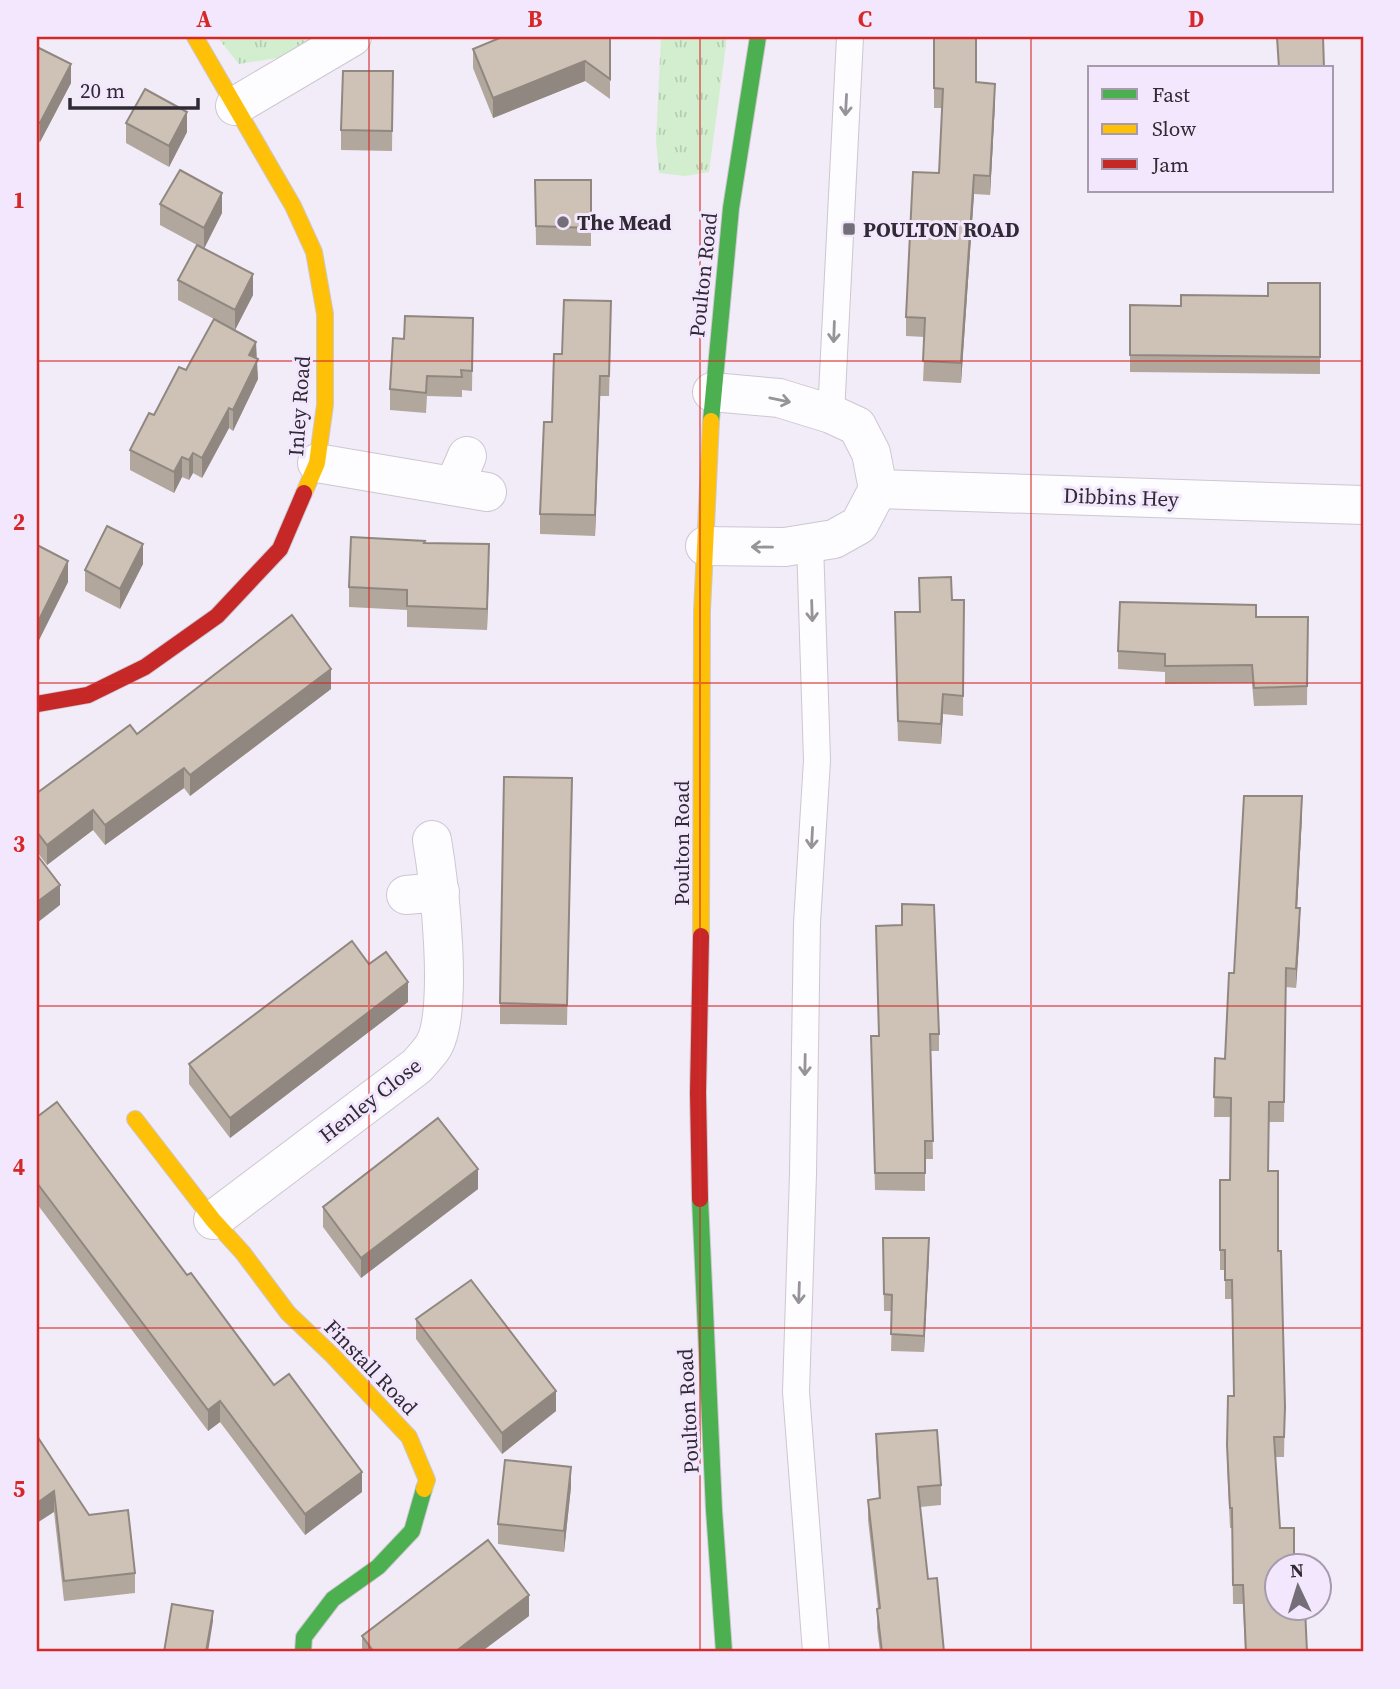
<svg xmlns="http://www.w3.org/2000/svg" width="1400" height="1689" viewBox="0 0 1400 1689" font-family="'Source Serif 4',serif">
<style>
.grass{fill:url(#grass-tufts)}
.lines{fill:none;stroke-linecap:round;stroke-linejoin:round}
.lane-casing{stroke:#ccc7d1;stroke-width:28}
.street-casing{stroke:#ccc7d1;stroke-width:40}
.fast-casing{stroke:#ccc7d1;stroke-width:18}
.slow-casing{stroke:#ccc7d1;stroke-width:18}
.jam-casing{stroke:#ccc7d1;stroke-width:18}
.lane{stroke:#fdfcfe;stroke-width:26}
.street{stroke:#fdfcfe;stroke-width:38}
.fast{stroke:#4caf50;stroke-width:16}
.slow{stroke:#ffc107;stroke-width:16}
.jam{stroke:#c62828;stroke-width:16}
.wall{fill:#b1a79d}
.shaded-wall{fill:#908880}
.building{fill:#cec2b7;stroke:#908880;stroke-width:2}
.oneway{stroke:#969399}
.grid{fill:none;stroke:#d62828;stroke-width:2;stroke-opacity:0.55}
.poi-dot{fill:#746e79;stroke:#f3e7fd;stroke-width:2.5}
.labels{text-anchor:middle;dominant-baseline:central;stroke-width:6;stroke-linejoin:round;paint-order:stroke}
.poi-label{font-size:21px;font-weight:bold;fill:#302a34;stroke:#f3e7fd;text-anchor:start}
.street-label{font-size:21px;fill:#302a34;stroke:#f3e7fd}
.neatline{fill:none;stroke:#d62828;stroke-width:2.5}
.grid-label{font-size:23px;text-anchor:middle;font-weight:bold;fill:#d62828}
</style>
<defs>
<pattern id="grass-tufts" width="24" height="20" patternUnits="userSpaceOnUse" patternTransform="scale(1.75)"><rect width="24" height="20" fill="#d3eecf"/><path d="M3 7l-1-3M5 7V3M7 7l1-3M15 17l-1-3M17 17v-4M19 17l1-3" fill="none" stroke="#b5ccb2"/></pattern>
</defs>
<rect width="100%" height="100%" fill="#f2ecf8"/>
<!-- grass -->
<g class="grass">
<path d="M217,37H316L290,56L239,64Z"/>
<path d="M661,37H727L709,172L685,176L659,173L656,141Z"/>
</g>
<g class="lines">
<!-- lane casing -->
<g class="lane-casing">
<g id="lane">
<path d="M831,414L850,37"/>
<path d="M810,543L817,760L807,923L803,1174L796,1392L816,1652"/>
</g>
</g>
<!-- street casing -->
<g class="street-casing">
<g id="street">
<path d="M235,106L352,37"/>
<path d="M317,463L487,492"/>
<path d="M454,486L467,456"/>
<path d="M878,489L1363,505"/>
<path d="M705,546L785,547L834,539L859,525L878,489L871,453L857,426L831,414L779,398L712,392"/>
<path d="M406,895L440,892"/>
<path d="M213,1220L417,1066C423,1059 430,1052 434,1045C454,1010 439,881 432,840"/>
</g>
</g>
<!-- fast casing -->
<g class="fast-casing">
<g id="fast">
<path d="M711,421L731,208L758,37"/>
<path d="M700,1199L714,1510L724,1652"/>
<path d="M303,1652L304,1637L333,1599L378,1567L412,1531L424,1489"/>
</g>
</g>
<!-- slow casing -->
<g class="slow-casing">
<g id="slow">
<path d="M195,37L293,206L314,252L325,314V405L317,463L304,493"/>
<path d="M701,936L702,611L711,421"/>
<path d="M135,1119L213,1220L243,1253L288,1313L333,1356L409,1437L427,1480L424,1489"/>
</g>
</g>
<!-- jam casing -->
<g class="jam-casing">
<g id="jam">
<path d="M37,704L88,695L145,667L217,616L280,549L304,493"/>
<path d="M700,1199L698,1093L701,936"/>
</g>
</g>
<!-- lane -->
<use href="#lane" class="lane"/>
<!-- street -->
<use href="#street" class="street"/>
<!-- fast -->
<use href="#fast" class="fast"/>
<!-- slow -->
<use href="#slow" class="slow"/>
<!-- jam -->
<use href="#jam" class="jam"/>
</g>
<!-- wall -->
<g class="wall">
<path d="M610,37V99L585,81L493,118L473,68V49Z"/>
<path d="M934,37L995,103L990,195L974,194L961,383L923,381L925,337L906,336V317L939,173L942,108H934Z"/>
<path d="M37,47L71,83L40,142L37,140Z"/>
<path d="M393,71L392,151L341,150V130Z"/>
<path d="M126,123L187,132L169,167L126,143Z"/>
<path d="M535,180H591V246L536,245Z"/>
<path d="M160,204L222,213L204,248L253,295L235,330L256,359L258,379L233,431L229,428L202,478L193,473L189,480L182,477L174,493L130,470V450L154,415L186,370L214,319L178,300V280L197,245L160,225Z"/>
<path d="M1320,283V374L1130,372V305L1181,306L1268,296Z"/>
<path d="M473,318L472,391L462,390V397L427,396L426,413L390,410V389L404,339Z"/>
<path d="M611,321L609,396H600L595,536L540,534V514L562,354Z"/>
<path d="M37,545L68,582L38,642H37Z"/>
<path d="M143,564L120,609L85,591V570Z"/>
<path d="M489,564L487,630L407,627V610L349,607V587Z"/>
<path d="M952,600H964L963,716L943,714L941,744L898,741L895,633L919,612Z"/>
<path d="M1256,617H1308L1307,705L1254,706L1252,683L1165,684V672L1118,669V651Z"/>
<path d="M331,689L190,796L184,788L105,845L93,830L47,865L37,852V793L137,734Z"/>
<path d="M572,798L567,1025L500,1024V1003Z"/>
<path d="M1302,816L1297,908L1300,928L1296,988L1286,987L1284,1122H1269L1268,1171L1278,1251L1285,1407L1284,1457H1275L1278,1566L1307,1652H1245L1243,1604H1233L1232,1528H1230L1227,1464V1445L1234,1396L1232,1299H1225V1270H1220V1180H1230V1117H1214L1215,1058L1225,1059L1234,973Z"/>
<path d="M369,964L408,1002L230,1138L189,1084V1064Z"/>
<path d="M939,1034V1051H931L933,1159H925V1191L875,1190L871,1036Z"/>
<path d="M37,1117L187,1275L274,1385L362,1492L305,1535L220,1422L208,1431L37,1204Z"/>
<path d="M478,1189L361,1278L323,1227V1207Z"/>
<path d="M883,1238L929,1254L924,1352L891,1351L892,1311H884Z"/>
<path d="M416,1319L556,1411L502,1454L416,1339Z"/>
<path d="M876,1434L941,1485V1505L920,1507L928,1579L944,1652H880L877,1628L878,1608L868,1520V1500L879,1499L876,1454Z"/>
<path d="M37,1436L89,1515L135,1573V1593L64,1601L54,1512Z"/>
<path d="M571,1487L564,1552L498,1544V1524Z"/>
<path d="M529,1616L481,1652H362V1636Z"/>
</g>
<!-- shaded-wall -->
<g class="shaded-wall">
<path d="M585,61V81L493,118V98Z"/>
<path d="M71,64V83L40,142V123Z"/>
<path d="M995,84V103L990,195V176Z"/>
<path d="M187,112V132L169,167V146Z"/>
<path d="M974,175V194L961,383V363Z"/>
<path d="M222,193V213L204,249V228Z"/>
<path d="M253,274V295L235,330V310Z"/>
<path d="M256,342L258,379L233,431V410L249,355Z"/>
<path d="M600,376V396L595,536V515Z"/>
<path d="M229,408V428L202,478V458Z"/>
<path d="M193,453V473L189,480V460Z"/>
<path d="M182,457V477L174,493V472Z"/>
<path d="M143,544V564L120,609V589Z"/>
<path d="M489,544V564L487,630V609Z"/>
<path d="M68,561V582L38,642V622Z"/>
<path d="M331,669V689L190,796V775Z"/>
<path d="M943,694V714L941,744V724Z"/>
<path d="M184,768V788L105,845V825Z"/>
<path d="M1302,796V816L1296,928V908Z"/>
<path d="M93,810V830L47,865V845Z"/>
<path d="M60,885V905L37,923V902Z"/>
<path d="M1300,908V928L1296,988V969Z"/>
<path d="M408,982V1002L230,1138V1118Z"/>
<path d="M478,1169V1189L361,1278V1258Z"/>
<path d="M929,1238V1254L924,1352V1336Z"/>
<path d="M556,1391V1411L502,1454V1433Z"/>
<path d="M220,1401V1422L208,1431V1410Z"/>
<path d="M571,1467V1487L564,1552V1531Z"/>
<path d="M362,1472V1492L305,1535V1514Z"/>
<path d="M54,1491V1512L37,1523V1503Z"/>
<path d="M529,1595V1616L481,1652H455Z"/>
<path d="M213,1611V1621L208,1652H206Z"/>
</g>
<!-- building -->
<g class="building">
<path d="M502,37H610V79L585,61L493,98L473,49Z"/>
<path d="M934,37H976V82L995,84L990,176L974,175L961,363L923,361L925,318L906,317L913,172L939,173L943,89L934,88Z"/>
<path d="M1277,37H1323L1324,68H1279Z"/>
<path d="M37,47L71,64L40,123L37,121Z"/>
<path d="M343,71H393L392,131L341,130Z"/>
<path d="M145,89L187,112L169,146L126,123Z"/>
<path d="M180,170L222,193L204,228L160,204Z"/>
<path d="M535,180H591V228L536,226Z"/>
<path d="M197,245L253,274L235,310L178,280Z"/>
<path d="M1268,283H1320V357L1130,355V305L1181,306V295L1268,296Z"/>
<path d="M564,300L611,301L609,376H600L595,515L540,514L544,422H552L554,354H562Z"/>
<path d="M405,316L473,318L472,371L461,370L462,377L427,376L426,393L390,389L393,338L404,339Z"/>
<path d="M214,319L256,342L249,355L258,359L233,410L229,408L202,458L193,453L189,460L182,457L174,472L130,450L149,413L154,415L179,367L186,370Z"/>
<path d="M107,526L143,544L120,589L85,570Z"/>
<path d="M351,537L425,541L424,543L489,544L487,609L407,606V590L349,587Z"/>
<path d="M37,545L68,561L38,622H37Z"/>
<path d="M951,577L952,600H964L963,696L943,694L941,724L898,721L895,612H920L919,578Z"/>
<path d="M1120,602L1256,605V617H1308L1307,686L1254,688L1252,665L1165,666V654L1118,651Z"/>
<path d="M292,615L331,669L190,775L184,768L105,825L93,810L47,845L37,832V793L130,725L137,734Z"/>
<path d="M504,777L572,778L567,1005L500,1003Z"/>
<path d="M1244,796H1302L1296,908H1300L1296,969L1286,968L1284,1102H1269L1268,1171H1278V1251H1281L1285,1407L1284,1437H1274L1280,1528H1294V1566H1278V1608H1305L1307,1652H1246L1243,1585H1233L1232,1508H1230L1227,1445L1228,1396H1234L1232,1280H1225V1250H1220V1180H1230L1231,1098L1214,1097L1215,1058L1225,1059L1229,973H1234Z"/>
<path d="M37,855L60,885L37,902Z"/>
<path d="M902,904L934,905L939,1034H930L933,1141H925V1173H875L871,1036H879L876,926L902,925Z"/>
<path d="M352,941L369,964L386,952L408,982L230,1118L189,1064Z"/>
<path d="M57,1102L187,1275L191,1273L274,1385L289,1374L362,1472L305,1514L220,1401L208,1410L37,1183V1117Z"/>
<path d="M438,1118L478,1169L361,1258L323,1207Z"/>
<path d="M883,1238H929L924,1336L891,1334L892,1295L884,1294Z"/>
<path d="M471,1280L556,1391L502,1433L416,1319Z"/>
<path d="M937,1430L941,1485L918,1487L928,1579L937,1578L944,1652H882L877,1609L880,1608L868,1500L880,1498L876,1434Z"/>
<path d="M37,1436L89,1515L128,1510L135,1573L64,1581L54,1491L37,1503Z"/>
<path d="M505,1460L571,1467L564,1531L498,1524Z"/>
<path d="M488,1540L529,1595L455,1652H374L362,1636Z"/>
<path d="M172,1604L213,1611L206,1652H164Z"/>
</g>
<!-- one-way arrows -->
<defs><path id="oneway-shaft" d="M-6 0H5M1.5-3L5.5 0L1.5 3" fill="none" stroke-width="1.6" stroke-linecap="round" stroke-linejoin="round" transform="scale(1.75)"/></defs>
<g class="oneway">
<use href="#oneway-shaft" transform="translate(846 105) rotate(93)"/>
<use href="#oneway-shaft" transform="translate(834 332) rotate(92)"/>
<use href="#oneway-shaft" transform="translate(780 400) rotate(12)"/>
<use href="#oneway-shaft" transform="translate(762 547) rotate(-179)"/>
<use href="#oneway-shaft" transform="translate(812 611) rotate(88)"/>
<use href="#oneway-shaft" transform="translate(812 838) rotate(93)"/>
<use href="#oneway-shaft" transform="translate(805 1065) rotate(91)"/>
<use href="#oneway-shaft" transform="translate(799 1293) rotate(92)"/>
</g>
<!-- grid -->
<path class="grid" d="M369,37V1652M700,37V1652M1031,37V1652M37,361H1363M37,683H1363M37,1006H1363M37,1328H1363"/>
<!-- markers -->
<g class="poi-dot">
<circle cx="563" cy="222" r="7"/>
<rect x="842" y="222" width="14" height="14" rx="3.5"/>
</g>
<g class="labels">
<!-- poi labels -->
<g class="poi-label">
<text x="577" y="222">The Mead</text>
<text x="863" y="229">POULTON ROAD</text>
</g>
<!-- street labels -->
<g class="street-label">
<text transform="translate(703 275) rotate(-84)">Poulton Road</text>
<text transform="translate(299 406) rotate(-86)">Inley Road</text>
<text transform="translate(1121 497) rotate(2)">Dibbins Hey</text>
<text transform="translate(681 843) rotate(-90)">Poulton Road</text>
<text transform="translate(370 1100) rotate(-38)">Henley Close</text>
<text transform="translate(371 1367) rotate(46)">Finstall Road</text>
<text transform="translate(688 1411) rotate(-93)">Poulton Road</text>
</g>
</g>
<!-- border -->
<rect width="1400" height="1689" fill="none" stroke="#f3e7fd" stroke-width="77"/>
<!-- legend -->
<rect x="1088" y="66" width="245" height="126" fill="#f3e7fd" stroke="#a59bad" stroke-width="2"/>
<rect x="1102" y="89" width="35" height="10" fill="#4caf50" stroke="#a59bad" stroke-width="2"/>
<text x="1152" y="102" font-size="21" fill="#302a34">Fast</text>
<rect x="1102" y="124" width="35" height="10" fill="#ffc107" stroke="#a59bad" stroke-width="2"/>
<text x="1152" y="136" font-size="21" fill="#302a34">Slow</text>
<rect x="1102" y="159" width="35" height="10" fill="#c62828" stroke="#a59bad" stroke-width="2"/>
<text x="1152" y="172" font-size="21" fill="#302a34">Jam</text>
<!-- north arrow -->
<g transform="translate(1298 1587) rotate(356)"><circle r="33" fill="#f3e7fd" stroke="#a59bad" stroke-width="2"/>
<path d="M0-5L12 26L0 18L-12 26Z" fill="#746e79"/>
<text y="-10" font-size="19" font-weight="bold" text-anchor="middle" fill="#302a34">N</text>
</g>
<!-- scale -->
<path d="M70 98v10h128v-10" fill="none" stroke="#302a34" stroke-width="3.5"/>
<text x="80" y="98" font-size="21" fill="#302a34" stroke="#f3e7fd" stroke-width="5" paint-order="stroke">20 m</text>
<rect x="38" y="38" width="1324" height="1612" class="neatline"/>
<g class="grid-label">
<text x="204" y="27">A</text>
<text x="535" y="27">B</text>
<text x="865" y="27">C</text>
<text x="1196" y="27">D</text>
<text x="19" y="208">1</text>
<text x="19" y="530">2</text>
<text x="19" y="852">3</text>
<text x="19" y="1175">4</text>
<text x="19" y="1497">5</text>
</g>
</svg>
